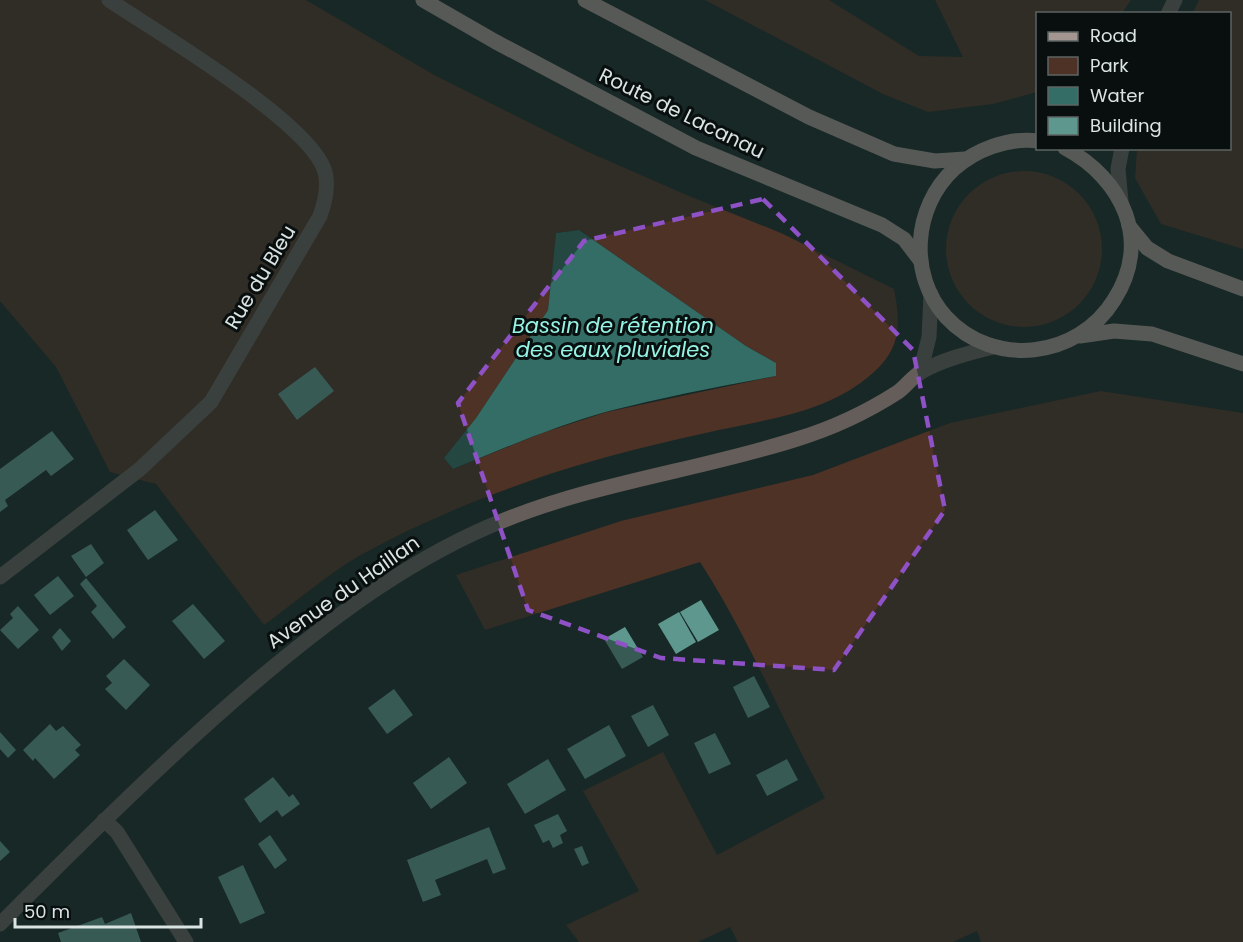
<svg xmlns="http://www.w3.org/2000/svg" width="1243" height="942" viewBox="0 0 1243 942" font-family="Poppins,sans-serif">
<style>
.green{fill:#4e3226;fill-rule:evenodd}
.water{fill:#346d65}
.building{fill:#5e978e}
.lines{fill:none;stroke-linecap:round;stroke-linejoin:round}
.minor{stroke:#645d5a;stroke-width:15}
.tertiary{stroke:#645d5a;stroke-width:15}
.primary{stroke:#a39590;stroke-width:15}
.marked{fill:none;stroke:#8e51c6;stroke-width:4.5;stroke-dasharray:12 8;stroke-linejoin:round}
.labels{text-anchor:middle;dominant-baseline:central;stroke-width:6;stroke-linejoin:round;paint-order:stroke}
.street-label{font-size:20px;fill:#dae4e2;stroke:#090f0e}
.water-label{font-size:21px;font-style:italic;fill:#96f4e6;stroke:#090f0e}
</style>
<rect width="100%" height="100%" fill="#182826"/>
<!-- green -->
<g class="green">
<path d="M0,0H306L436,76L586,151L689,196L781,233L894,289C902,328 900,352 867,378C825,412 770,419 719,430C668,441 618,453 569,468C498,490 424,520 359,556C326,575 295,603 264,625L156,484L110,472L56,367L0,301ZM579,230L746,346L776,363V376L607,412L542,433L453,469L444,458L476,418L548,310L556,233Z"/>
<path d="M705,0H829L919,56L963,57L935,0H1131L1122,13L1038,14L1037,92L993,104L928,112L883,94Z"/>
<path d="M1199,0H1243V249L1161,224L1135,178L1137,149L1230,148V14L1193,13Z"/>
<circle cx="1024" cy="249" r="78"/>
<path d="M1101,391L1243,413V942H981L977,931L953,942H738L730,927L698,942H579L566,925L639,891L583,791L663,752L717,855L825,798C782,720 748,636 700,562L485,630L456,575L621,521L813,475L950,423Z"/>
</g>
<!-- water -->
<path class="water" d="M579,230L746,346L776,363V376C720,386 664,397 609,411C555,426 504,448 453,469L444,458L476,418L548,310L556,233Z"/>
<!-- building -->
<g class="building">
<path d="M315,367L334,391L297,420L278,394Z"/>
<path d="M52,431L74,459L51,476L46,470L5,500L8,506L0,512V469Z"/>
<path d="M155,510L178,540L148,560L127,530Z"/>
<path d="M91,544L104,563L86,577L71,556Z"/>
<path d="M58,576L74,596L50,615L34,595Z"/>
<path d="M86,578L126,627L113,639L91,612L97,606L80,584Z"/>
<path d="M701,600L719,630L698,642L680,612Z"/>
<path d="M193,604L225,641L204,659L172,621Z"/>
<path d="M18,606L39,630L18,649L0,630L13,618L10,614Z"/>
<path d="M679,612L696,642L676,654L658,624Z"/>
<path d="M625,627L643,657L622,669L604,639Z"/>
<path d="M60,628L71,641L62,651L52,637Z"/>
<path d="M124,659L150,685L126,710L105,689L112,683L106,676Z"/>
<path d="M754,676L770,707L748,718L733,687Z"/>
<path d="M394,689L413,715L387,734L368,708Z"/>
<path d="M653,705L669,735L648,747L631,716Z"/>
<path d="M50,724L56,731L63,726L81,745L75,750L80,755L54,779L35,758L33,761L23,750Z"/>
<path d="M609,725L626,756L585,779L567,749Z"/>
<path d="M0,732L16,750L8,758L0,749Z"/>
<path d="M715,733L731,764L709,774L694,743Z"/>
<path d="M449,757L467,783L431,809L413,783Z"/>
<path d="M548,759L566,790L525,814L507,784Z"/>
<path d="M787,759L798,780L767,796L756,775Z"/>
<path d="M273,777L289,797L293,794L300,804L282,817L277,810L260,823L244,799Z"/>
<path d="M558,814L567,831L560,835L563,843L553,848L549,840L543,843L534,825Z"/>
<path d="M489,827L506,869L493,874L487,859L435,880L441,895L423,902L407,860Z"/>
<path d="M270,835L287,860L275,869L258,844Z"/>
<path d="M0,841L10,852L0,861Z"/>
<path d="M582,846L589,863L582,866L574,849Z"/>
<path d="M243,865L265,913L240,924L218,877Z"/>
<path d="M131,913L141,942H61L58,933L102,917L105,924Z"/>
</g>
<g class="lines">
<!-- minor -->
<g class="minor">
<path d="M0,577L140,469L211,402L320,216C325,202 329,187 325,172C312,123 155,31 109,0"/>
<path d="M104,820L117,832L186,942"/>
</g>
<!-- tertiary -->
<g class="tertiary">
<path d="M1168,14L1175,0"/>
<path d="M1121,201L1118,169L1122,148"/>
<path d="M920,373L929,337L931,294"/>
<path d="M0,924C86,838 172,752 266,673C338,613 415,556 502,521C598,482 700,470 797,439C833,428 867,412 898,392C906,386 912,377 921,372C941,360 969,353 993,347"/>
</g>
<!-- primary -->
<g class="primary">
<path d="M423,0L496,42L696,148L882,225L904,239L920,260"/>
<path d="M585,0L809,117L894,154L935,161L965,159"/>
<path d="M1038,141C1008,137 975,150 954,169C913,207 908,275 946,317C994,369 1078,358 1114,300C1152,241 1123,179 1065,148"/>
<path d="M1129,226L1147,248L1168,261L1243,289"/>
<path d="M1080,336L1114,331L1152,334L1243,364"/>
</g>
</g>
<!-- marked area -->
<path d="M0 0H1243V942H0ZM763,199L913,350L945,510L834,670L661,658L528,610L458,403L584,241Z" fill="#182826" fill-opacity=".55" fill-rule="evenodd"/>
<path class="marked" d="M763,199L913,350L945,510L834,670L661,658L528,610L458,403L584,241Z"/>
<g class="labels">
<!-- street labels -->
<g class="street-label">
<text transform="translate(682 113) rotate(26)">Route de Lacanau</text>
<text transform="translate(260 277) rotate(-59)">Rue du Bleu</text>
<text transform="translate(343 592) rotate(-35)">Avenue du Haillan</text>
</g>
<!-- water labels -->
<g class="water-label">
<text x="613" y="325">Bassin de rétention<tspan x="613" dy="24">des eaux pluviales</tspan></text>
</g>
</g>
<!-- legend -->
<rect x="1036" y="12" width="195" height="138" fill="#090f0e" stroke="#5d6463" stroke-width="1.5"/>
<rect x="1048" y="32" width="30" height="9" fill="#a39590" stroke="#5d6463" stroke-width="1.5"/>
<text x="1090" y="42" font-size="18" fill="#dae4e2">Road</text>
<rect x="1048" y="57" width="30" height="18" fill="#4e3226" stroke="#5d6463" stroke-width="1.5"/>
<text x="1090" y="72" font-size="18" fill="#dae4e2">Park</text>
<rect x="1048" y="87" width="30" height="18" fill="#346d65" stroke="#5d6463" stroke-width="1.5"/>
<text x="1090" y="102" font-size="18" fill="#dae4e2">Water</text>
<rect x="1048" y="117" width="30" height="18" fill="#5e978e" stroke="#5d6463" stroke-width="1.5"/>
<text x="1090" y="132" font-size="18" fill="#dae4e2">Building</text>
<!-- scale -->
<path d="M15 918v9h186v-9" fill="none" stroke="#dae4e2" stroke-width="3"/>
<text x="24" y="918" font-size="18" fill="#dae4e2" stroke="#090f0e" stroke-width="4.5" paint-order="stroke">50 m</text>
</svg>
